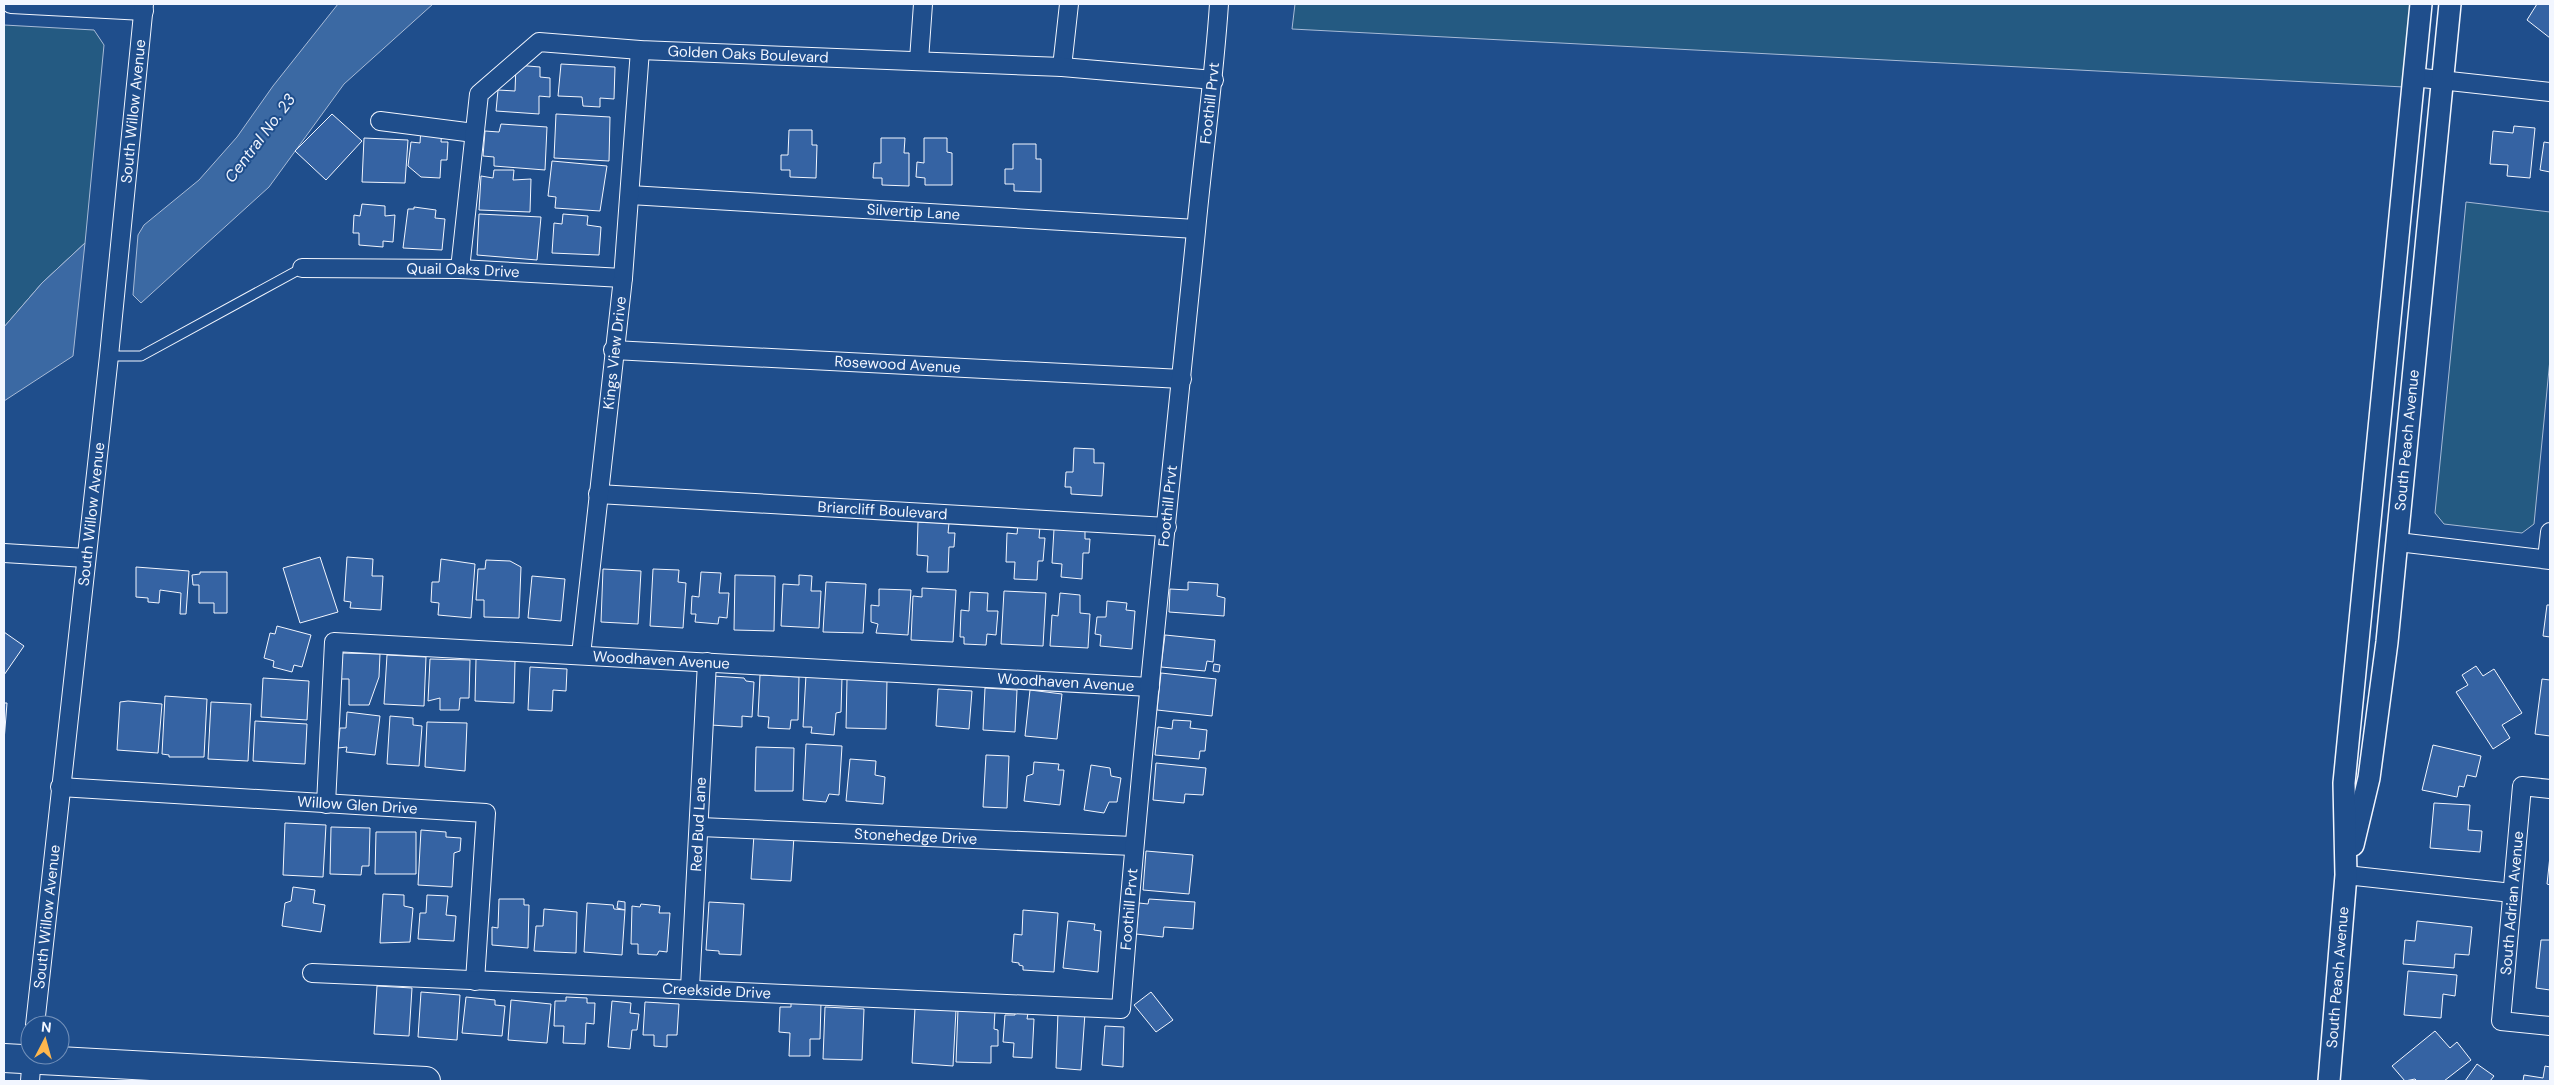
<svg xmlns="http://www.w3.org/2000/svg" width="2554" height="1085" viewBox="0 0 2554 1085" font-family="'DM Sans',sans-serif">
<style>
.green{fill:#245a82;stroke:#a8bbd7}
.water{fill:#3b69a3;stroke:#a8bbd7}
.building{fill:#3563a3;stroke:#f2f6ff}
.lines{fill:none;stroke-linecap:round;stroke-linejoin:round}
.service-casing{stroke:#f2f6ff;stroke-width:11}
.minor-casing{stroke:#f2f6ff;stroke-width:20}
.tertiary-casing{stroke:#f2f6ff;stroke-width:24}
.primary-casing{stroke:#f2f6ff;stroke-width:30}
.service{stroke:#1f4e8c;stroke-width:9}
.minor{stroke:#1f4e8c;stroke-width:18}
.tertiary{stroke:#1f4e8c;stroke-width:21}
.primary{stroke:#1f4e8c;stroke-width:28}
.labels{text-anchor:middle;dominant-baseline:central;stroke-width:4;stroke-linejoin:round;paint-order:stroke}
.street-label{font-size:15px;fill:#f2f6ff;stroke:#1f4e8c}
.water-label{font-size:16px;font-style:italic;fill:#f2f6ff;stroke:#1f4e8c}
</style>
<rect width="100%" height="100%" fill="#1f4e8c"/>
<!-- green -->
<g class="green">
<path d="M1295,4H2412L2404,87L1292,29Z"/>
<path d="M4,25L94,30L104,45L85,243L42,283L4,327Z"/>
<path d="M2466,202L2550,212V359L2534,524L2522,533L2444,524L2435,513Z"/>
</g>
<!-- water -->
<g class="water">
<path d="M338,4H433L344,84L269,187L141,303L133,295L138,235L144,225L199,180L237,137L273,86Z"/>
<path d="M85,243L73,356L4,401V327L42,283Z"/>
</g>
<!-- building -->
<g class="building">
<path d="M2537,4H2550V38L2527,20Z"/>
<path d="M561,64L615,67L614,99L600,98V107L583,106L582,97L558,96Z"/>
<path d="M516,65L540,67V77L550,78V97L539,96V114L496,111L498,90L515,91Z"/>
<path d="M332,114L362,141L326,180L295,151Z"/>
<path d="M556,114L610,117L609,161L554,158Z"/>
<path d="M501,124L547,127L545,170L494,166V157L483,156L485,131L499,132Z"/>
<path d="M2514,126L2535,128L2530,178L2507,176L2508,165L2490,164L2493,131L2513,133Z"/>
<path d="M421,128L442,129L441,142H448L447,160H441L440,178L421,177L408,166L411,142L420,143Z"/>
<path d="M789,130H812V145H817L816,178L790,177V170H781V155H788Z"/>
<path d="M364,138L408,140L405,183L362,182Z"/>
<path d="M881,138H905L904,153H909V186L882,185V178H873L874,163H881Z"/>
<path d="M924,138H947V152L952,153V185H925V178L916,177L917,162L924,163Z"/>
<path d="M2544,142L2550,143V172L2540,170Z"/>
<path d="M1013,144H1036V159H1041V192L1014,191V184H1005V169H1013Z"/>
<path d="M552,161L607,166L600,211L555,208L556,197L548,196Z"/>
<path d="M494,170H514L513,180L531,179L530,212L479,210L481,176L493,178Z"/>
<path d="M362,204L385,206V216L395,215L393,242L383,241V247L359,245V233H353L354,215L360,216Z"/>
<path d="M414,207L436,210L435,218L445,219L442,250L403,248L408,209H414Z"/>
<path d="M479,214L541,217L537,260L477,255Z"/>
<path d="M563,214L588,216L587,225L601,227L599,255L552,253L554,223L562,224Z"/>
<path d="M1074,448L1094,449V463H1104L1102,496L1071,494V487H1065L1066,472H1073Z"/>
<path d="M918,522L949,523L948,533H955L954,547H949L948,572H927L928,556L917,555Z"/>
<path d="M1018,525L1040,526L1039,538H1045L1043,561H1038L1037,580L1014,579L1015,562H1006L1007,533L1017,534Z"/>
<path d="M1054,529L1085,531V539H1090L1089,553H1083L1082,579L1061,577L1062,564L1052,563Z"/>
<path d="M320,557L338,612L300,623L283,568Z"/>
<path d="M347,557L373,559L372,576H383L381,610L350,608L351,602L344,601Z"/>
<path d="M441,559L475,564L471,618L438,615L439,603L431,602L432,582H439Z"/>
<path d="M486,560L510,561L521,567L519,618L484,617V600H476L478,569H485Z"/>
<path d="M136,567L189,571L186,614H180L181,593L160,590L159,603L148,602V598L136,597Z"/>
<path d="M603,569L641,571L638,624L601,622Z"/>
<path d="M653,569L679,570L678,582L686,583L683,628L650,626Z"/>
<path d="M200,572H227V613H214V603H199V585H193L192,575L200,574Z"/>
<path d="M701,572L721,573L719,593H729L727,618L719,617L718,624L695,622L696,614H691L692,596L699,597Z"/>
<path d="M735,575L775,576L774,631L734,630Z"/>
<path d="M799,575L812,576L811,591H821L819,628L781,626L783,584L799,585Z"/>
<path d="M532,576L565,579L561,621L528,618Z"/>
<path d="M826,582L866,584L863,633L823,632Z"/>
<path d="M1188,582L1218,584L1217,596L1225,598L1224,616L1169,612L1170,589L1188,590Z"/>
<path d="M922,588L956,590L953,642L911,640L913,596L922,597Z"/>
<path d="M879,589L911,590L908,635L876,633L878,624L871,622V605L879,606Z"/>
<path d="M1004,591L1046,593L1043,646L1001,644Z"/>
<path d="M970,592L988,593L987,611H998L996,635L987,634L986,645L964,644V637H960L961,610L969,611Z"/>
<path d="M1060,593L1080,595V613L1090,614L1088,648L1050,646L1052,615L1058,616Z"/>
<path d="M1107,601L1127,603L1126,610L1135,611L1132,649L1100,646L1101,635L1095,634L1097,617H1106Z"/>
<path d="M2547,605H2550V637L2543,636Z"/>
<path d="M277,626L311,635L302,667L294,665L292,672L273,667L274,661L264,658L270,633L275,634Z"/>
<path d="M4,632L24,646L4,675Z"/>
<path d="M1165,635L1215,640L1213,662L1207,661L1205,671L1161,667Z"/>
<path d="M341,653L380,654L379,677L369,705H349V679H340Z"/>
<path d="M387,655L426,657L424,706L384,704Z"/>
<path d="M430,659L470,660L469,698H460L459,710H440V698L428,701Z"/>
<path d="M476,659L515,661L514,703L475,701Z"/>
<path d="M1214,664L1220,665L1219,672L1213,671Z"/>
<path d="M2476,666L2483,676L2494,669L2522,713L2502,725L2510,738L2493,749L2456,692L2468,685L2462,675Z"/>
<path d="M530,667L567,669L566,691L553,690L552,711L528,710Z"/>
<path d="M1161,673L1216,679L1212,716L1157,710Z"/>
<path d="M760,675L799,677L798,720H791L790,729L768,728L769,717L758,716Z"/>
<path d="M806,675L842,677L841,712L836,713L834,735L811,733L812,727H803Z"/>
<path d="M713,676L744,678L746,681L754,682L752,717L742,716V727L711,725Z"/>
<path d="M263,678L309,681L307,720L261,717Z"/>
<path d="M847,679L887,680L886,729L846,728Z"/>
<path d="M2542,679L2550,680V736L2535,734Z"/>
<path d="M985,688L1017,690L1015,732L983,730Z"/>
<path d="M938,689L972,691L969,729L936,726Z"/>
<path d="M1030,690L1062,694L1057,739L1025,736Z"/>
<path d="M165,696L207,699L204,757H169V755L162,754Z"/>
<path d="M128,701L162,704L158,753L117,750L120,702Z"/>
<path d="M211,702L251,704L248,761L208,759Z"/>
<path d="M4,703H7L4,741Z"/>
<path d="M347,712L380,716L375,755L346,752L347,747L338,748L340,728H346Z"/>
<path d="M390,716L413,718V725L422,726L419,766L387,764Z"/>
<path d="M1173,720L1191,721L1190,728L1207,730L1205,751H1200L1199,759L1155,755L1158,727L1172,729Z"/>
<path d="M255,721L307,724L305,764L253,761Z"/>
<path d="M427,722L467,723L465,771L425,767Z"/>
<path d="M806,744L842,746L839,795L829,794L826,802L803,800Z"/>
<path d="M2433,745L2481,756L2476,777L2467,775L2464,787L2459,786L2457,797L2422,790Z"/>
<path d="M756,747L794,748L793,791H755Z"/>
<path d="M986,755L1009,756L1007,808L983,807Z"/>
<path d="M850,759L876,761L875,775L885,777L883,804L846,801Z"/>
<path d="M1034,762L1059,764L1058,770H1064L1060,805L1024,801L1027,776L1033,774Z"/>
<path d="M1156,763L1206,768L1203,795L1185,794L1184,803L1153,800Z"/>
<path d="M1091,765L1110,768L1111,776L1121,778L1117,802H1109L1104,813L1084,810Z"/>
<path d="M2434,803L2470,805L2468,830L2482,831L2480,852L2430,848Z"/>
<path d="M285,823L326,825L323,877L283,875Z"/>
<path d="M331,827L370,828L369,866H362L361,875L330,874Z"/>
<path d="M421,830L446,832V837L461,838L460,851L454,853L452,887L418,885Z"/>
<path d="M376,832H416V874H375Z"/>
<path d="M754,834L794,836L791,881L751,879Z"/>
<path d="M1146,851L1193,855L1189,894L1143,890Z"/>
<path d="M2550,856V885L2547,884Z"/>
<path d="M293,887L315,890L313,903L325,905L321,932L282,926L285,903L291,901Z"/>
<path d="M383,894L404,895V906L413,908L410,942L380,943Z"/>
<path d="M427,895L448,896L446,915L456,916L454,941L418,939L420,913H426Z"/>
<path d="M499,899H524V905H529L528,948L492,945V927L498,928Z"/>
<path d="M1149,899L1195,902L1193,929L1164,927L1163,937L1136,934L1139,903L1148,904Z"/>
<path d="M618,901L625,902V910L617,908Z"/>
<path d="M709,902L744,904L741,955L719,954V951L706,950Z"/>
<path d="M587,903L613,905L614,909L625,910L622,955L584,952Z"/>
<path d="M641,904L660,906L659,913H670L667,952L659,951L657,955L638,954V944H631L632,906L640,907Z"/>
<path d="M544,909L577,912L576,953L534,951L536,926H543Z"/>
<path d="M1023,910L1058,913L1054,972L1023,970V966L1019,965V963L1012,962L1014,934L1022,935Z"/>
<path d="M1068,921L1095,924L1094,930L1101,931L1098,972L1063,968Z"/>
<path d="M2417,921L2472,927L2469,955L2455,954L2454,968L2403,964L2405,940L2415,941Z"/>
<path d="M2541,940H2550V990L2536,988Z"/>
<path d="M2408,971L2457,975L2455,996L2443,994L2441,1018L2404,1015Z"/>
<path d="M377,986L412,988L409,1036L374,1034Z"/>
<path d="M421,992L460,995L457,1040L418,1037Z"/>
<path d="M1151,992L1173,1020L1156,1032L1134,1005Z"/>
<path d="M466,997L495,1000V1005L505,1006L502,1036L462,1033Z"/>
<path d="M566,997L587,998V1003H595L594,1024L586,1023L585,1044L563,1043L564,1026H554L555,1001H566Z"/>
<path d="M511,1000L551,1004L547,1043L508,1040Z"/>
<path d="M612,1001L631,1003L630,1013L639,1014L637,1030H632L630,1049L608,1047Z"/>
<path d="M645,1002L679,1004L677,1035H667V1047L654,1046V1035H643Z"/>
<path d="M791,1002L821,1003L820,1039H810V1056H789L790,1033L779,1032L780,1007H791Z"/>
<path d="M825,1007L864,1009L862,1060L823,1059Z"/>
<path d="M915,1008L956,1010L953,1066L912,1063Z"/>
<path d="M958,1009L995,1011L994,1029L998,1030V1046H991V1063L956,1062Z"/>
<path d="M1058,1012L1085,1013L1081,1070L1056,1068Z"/>
<path d="M1015,1013H1028L1027,1019H1034L1032,1058L1013,1057L1014,1043L1003,1042L1005,1015H1015Z"/>
<path d="M1105,1026L1124,1027L1123,1067L1102,1065Z"/>
<path d="M2435,1031L2450,1048L2457,1042L2471,1060L2444,1081H2417L2415,1079L2405,1081L2392,1066Z"/>
<path d="M2477,1064L2494,1076L2490,1081H2465Z"/>
<path d="M2545,1066L2550,1067V1081H2523L2524,1075L2543,1078Z"/>
</g>
<g class="lines">
<!-- service casing -->
<g class="service-casing">
<path id="service" d="M109,356H141L302,268"/>
</g>
<!-- minor casing -->
<g class="minor-casing">
<g id="minor">
<path d="M11,4L144,11"/>
<path d="M919,60L923,4"/>
<path d="M1062,67L1069,4"/>
<path d="M2413,77L2550,92"/>
<path d="M380,121L474,133"/>
<path id="s1" d="M630,195L1196,229"/>
<path id="s2" d="M302,268L460,269L623,278"/>
<path id="s3" d="M460,269L479,94L539,42L640,50L1062,67L1214,80"/>
<path id="s4" d="M613,350L1182,379"/>
<path id="s5" d="M598,494L1167,527"/>
<path d="M2398,542L2550,560"/>
<path d="M4,553L86,558"/>
<path d="M2547,559L2550,532"/>
<path id="s6" d="M581,655L623,278L640,50"/>
<path id="s7" d="M60,787L486,813L475,981"/>
<path d="M2550,789L2522,786L2501,1021L2550,1026"/>
<path id="s8" d="M326,804L334,642L1150,687"/>
<path id="s9" d="M700,827L1133,846"/>
<path d="M2346,875L2512,893"/>
<path id="s10" d="M312,973L1121,1009C1141,749 1170,490 1196,231C1203,155 1214,80 1219,4"/>
<path id="s11" d="M690,988L707,662"/>
<path id="s12" d="M35,1025L109,356L144,4"/>
<path d="M30,1081L32,1055"/>
</g>
</g>
<!-- tertiary casing -->
<g class="tertiary-casing">
<g id="tertiary">
<path id="s13" d="M2353,845L2369,778L2387,642L2450,4"/>
<path id="s14" d="M2329,1081L2346,875L2344,783L2421,4"/>
</g>
</g>
<!-- primary casing -->
<g class="primary-casing">
<path id="primary" d="M4,1058L426,1081"/>
</g>
<!-- service -->
<use href="#service" class="service"/>
<!-- minor -->
<use href="#minor" class="minor"/>
<!-- tertiary -->
<use href="#tertiary" class="tertiary"/>
<!-- primary -->
<use href="#primary" class="primary"/>
</g>
<g class="labels">
<!-- street labels -->
<g class="street-label">
<text stroke="none"><textPath href="#s3" startOffset="465">Golden Oaks Boulevard</textPath></text>
<text stroke="none"><textPath href="#s10" startOffset="1720">Foothill Prvt</textPath></text>
<text stroke="none"><textPath href="#s12" startOffset="919">South Willow Avenue</textPath></text>
<text stroke="none"><textPath href="#s1" startOffset="284">Silvertip Lane</textPath></text>
<text stroke="none"><textPath href="#s2" startOffset="161">Quail Oaks Drive</textPath></text>
<text stroke="none"><textPath href="#s6" startOffset="304">Kings View Drive</textPath></text>
<text stroke="none"><textPath href="#s4" startOffset="285">Rosewood Avenue</textPath></text>
<text stroke="none"><textPath href="#s13" startOffset="409">South Peach Avenue</textPath></text>
<text stroke="none"><textPath href="#s10" startOffset="1315">Foothill Prvt</textPath></text>
<text stroke="none"><textPath href="#s5" startOffset="285">Briarcliff Boulevard</textPath></text>
<text stroke="none"><textPath href="#s12" startOffset="514">South Willow Avenue</textPath></text>
<text stroke="none"><textPath href="#s8" startOffset="490">Woodhaven Avenue</textPath></text>
<text stroke="none"><textPath href="#s8" startOffset="895">Woodhaven Avenue</textPath></text>
<text stroke="none"><textPath href="#s7" startOffset="298">Willow Glen Drive</textPath></text>
<text stroke="none"><textPath href="#s11" startOffset="164">Red Bud Lane</textPath></text>
<text stroke="none"><textPath href="#s9" startOffset="216">Stonehedge Drive</textPath></text>
<text transform="translate(2512 903) rotate(-85)">South Adrian Avenue</text>
<text stroke="none"><textPath href="#s10" startOffset="910">Foothill Prvt</textPath></text>
<text stroke="none"><textPath href="#s12" startOffset="109">South Willow Avenue</textPath></text>
<text stroke="none"><textPath href="#s14" startOffset="104">South Peach Avenue</textPath></text>
<text stroke="none"><textPath href="#s10" startOffset="405">Creekside Drive</textPath></text>
</g>
<!-- water labels -->
<g class="water-label">
<text transform="translate(260 138) rotate(-53)">Central No. 23</text>
</g>
</g>
<!-- border -->
<rect width="2554" height="1085" fill="none" stroke="#f2f6ff" stroke-width="10"/>
<!-- north arrow -->
<g transform="translate(45 1040) rotate(6)"><circle r="24" fill="#1f4e8c" stroke="#7391ba"/>
<path d="M0-4L9 19L0 12L-9 19Z" fill="#ffb74d"/>
<text y="-8" font-size="14" font-weight="bold" text-anchor="middle" fill="#f2f6ff">N</text>
</g>
</svg>
